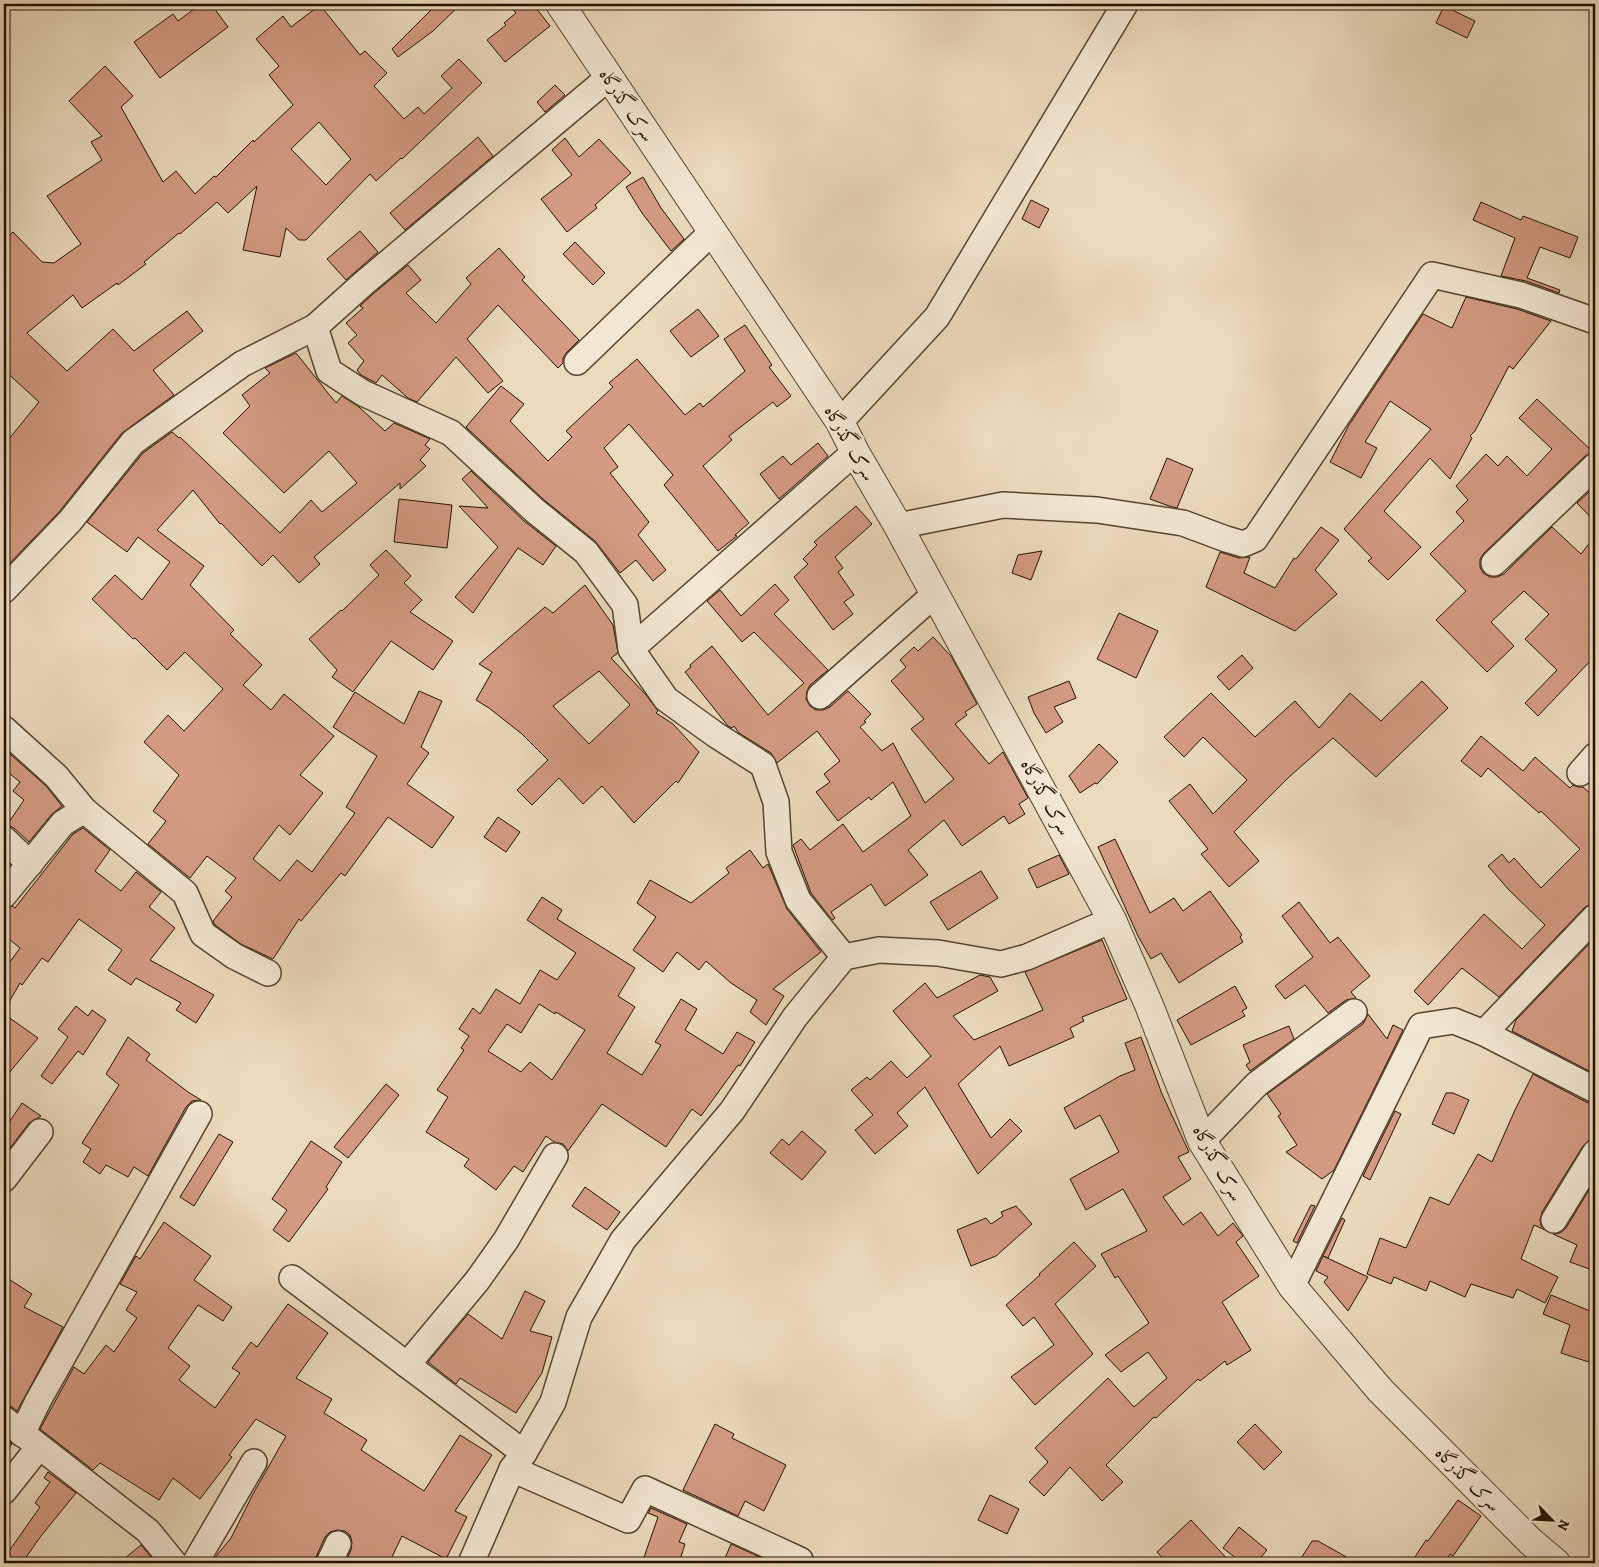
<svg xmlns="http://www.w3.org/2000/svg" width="1599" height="1567" viewBox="0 0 1599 1567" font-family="Alegreya,Amiri,serif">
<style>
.building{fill:#d49b82;stroke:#241100;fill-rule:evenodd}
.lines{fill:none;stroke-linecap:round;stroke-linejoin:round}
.minor-casing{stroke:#56432f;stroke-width:28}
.tertiary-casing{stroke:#56432f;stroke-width:30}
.minor{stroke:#f2e7d3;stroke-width:25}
.tertiary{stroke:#f2e7d3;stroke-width:28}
.labels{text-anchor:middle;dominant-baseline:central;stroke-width:5;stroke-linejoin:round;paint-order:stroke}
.street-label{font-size:18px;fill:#241100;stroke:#f2e7d3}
</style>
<rect width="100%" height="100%" fill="#ebdabc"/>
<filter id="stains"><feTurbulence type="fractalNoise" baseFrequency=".004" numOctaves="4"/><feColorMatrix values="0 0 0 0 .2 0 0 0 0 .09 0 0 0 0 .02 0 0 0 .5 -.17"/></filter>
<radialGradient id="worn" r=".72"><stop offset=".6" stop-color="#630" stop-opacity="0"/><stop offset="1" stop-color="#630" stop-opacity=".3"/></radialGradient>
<!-- building -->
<g class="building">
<path d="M201,4H211L228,27L160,78L134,42L173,14L178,21Z"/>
<path d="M437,4H461L433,31L398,57L392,49Z"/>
<path d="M508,4H533L550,26L505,62L487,40L506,25L504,23L516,13Z"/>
<path d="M320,5L360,55L365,51L387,73L374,86L404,119L418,107L424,114L452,88L441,76L459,59L482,83L402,159L401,158L376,181L370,174L306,240H299L286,228L280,257L243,250L257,186L228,213L217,202L180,234L179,233L144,262L146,264L118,285L117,283L82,308L73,295L27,333L67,371L113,329L134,351L187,311L203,331L153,370L174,395L122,433L59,512L4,569V445L39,402L4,370V240L13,232L42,262L54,263L81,244L47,196L102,160L91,142L102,136L69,101L105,66L133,96L121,107L163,182L176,171L195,194L214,176L216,177L253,140L254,142L293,105L269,75L279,66L256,39L283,16L291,27ZM319,122L351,159L326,185L291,149Z"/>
<path d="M1444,6L1475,21L1467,38L1436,23Z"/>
<path d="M555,85L565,95L545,112L537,102Z"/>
<path d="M478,137L493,156L405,230L390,213Z"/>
<path d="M565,138L579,157L599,139L631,173L595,205L597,208L567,232L541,199L572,175L552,150Z"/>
<path d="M643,177L661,208L684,239L671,251L642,213L626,187Z"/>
<path d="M1031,200L1049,209L1039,228L1022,219Z"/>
<path d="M1481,202L1521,220L1523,216L1578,237L1570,258L1540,247L1527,278L1560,290L1559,293L1526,281L1501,276L1515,238L1473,220Z"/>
<path d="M360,231L378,252L346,280L327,259Z"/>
<path d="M575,242L605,273L593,285L563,254Z"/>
<path d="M499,248L525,277L522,280L579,340L567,352L563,358V363L558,368L498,305L467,339L503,381L488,393L456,357L417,402L408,398L382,375L376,383L361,375L357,370L364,361L348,343L357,335L346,323L363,308L360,306L373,294L408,265L421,280L406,293L436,323L471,284L466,278Z"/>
<path d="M1466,297L1517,309L1551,321L1513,369L1509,366L1475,431L1470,436L1472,438L1450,479L1430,458L1384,511L1421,547L1388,580L1368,561L1372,558L1344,529L1431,429L1390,401L1365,442L1377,448L1361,478L1330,462L1349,425L1423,314L1452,328Z"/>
<path d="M698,309L719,336L691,357L670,331Z"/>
<path d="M745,325L772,365L769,367L791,396L777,407L773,402L729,436L732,440L703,466L749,523L735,535L737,536L718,551L664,485L673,475L629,424L604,448L618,467L610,473L649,522L638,535L666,570L653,581L636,560L620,573L595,541L543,499L466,427L501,386L524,404L510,421L548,461L572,437L566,431L613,387L609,383L637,359L685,415L700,403L703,407L745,371L724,339Z"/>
<path d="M296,353L336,403L342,396L359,407L385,431L394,423L430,439L425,445L430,449L420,460L426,466L400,489V483L314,557L320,564L299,583L273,555L262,566L221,523L220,524L193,490L157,530L204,566L190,585L234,630L230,634L262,665L243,685L271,710L284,694L334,736L300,775L323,793L290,835L279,825L253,859L280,881L297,860L312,872L355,813L346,807L377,756L333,727L355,692L404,724L419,691L442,701L421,747L429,753L407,784L454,817L432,848L388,817L345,876L341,873L301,921L299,919L273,959L241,944L215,925L213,921L232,897L225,891L236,878L207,856L190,878L148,844L166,821L153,811L179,775L144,742L168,715L184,731L223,689L185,652L167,670L135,638L133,639L92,599L115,575L142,600L170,562L138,537L127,552L87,522L143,453L172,432L179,438L180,437L280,533L311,500L322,512L357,483L329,451L284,493L223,433L250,406L242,395L270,373L265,368Z"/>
<path d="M1537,399L1593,452L1585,456L1484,553L1480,559V567L1483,573L1490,577H1497L1504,574L1552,527L1581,554L1595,536V656L1538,716L1525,703L1557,670L1525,639L1549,614L1524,591L1491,622L1514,646L1487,672L1436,620L1466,591L1430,554L1464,521L1456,512L1468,500L1456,486L1486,454L1498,466L1507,456L1527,476L1552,449L1519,418Z"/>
<path d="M818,443L828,456L779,499L760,474L783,456L791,465Z"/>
<path d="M1167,458L1193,469L1177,508L1169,506L1150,499Z"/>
<path d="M471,471L524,521L556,546L543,565L518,548L473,613L455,597L498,547L459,506L488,508L462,479Z"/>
<path d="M1589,492L1595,499V522L1577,503Z"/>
<path d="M399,499L452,505L447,548L394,542Z"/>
<path d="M856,506L872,524L835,557L843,568L838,572L854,595L844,602L853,614L833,630L794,577L808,564L803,559L817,545L814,542Z"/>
<path d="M1321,527L1339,540L1315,570L1337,594L1295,631L1206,587L1220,552L1239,558L1250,557L1244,573L1275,588L1294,558L1296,559Z"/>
<path d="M386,550L411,576L404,583L422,600L410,612L453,641L433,670L391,641L353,692L332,677L337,670L309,639L341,610L342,611L379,575L370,565Z"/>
<path d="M1042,551L1031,580L1012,573L1018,555Z"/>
<path d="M775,584L789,600L774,614L828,670L810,685L807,691L806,699L810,706L816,710H823L830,707L848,691L871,714L864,721L866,722L860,727L882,751L893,743L925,803L954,779L911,729L924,719L891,681L906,667L900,660L914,647L918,651L933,637L951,656L977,704L965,712L967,715L955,724L989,764L1003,752L1028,798L1019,804L1025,814L1009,824L1004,816L962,846L944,820L908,850L928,875L885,906L871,884L831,912L835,918L832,920L811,893L793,845L801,839L810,850L843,824L863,852L911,816L893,782L871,800L869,797L838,821L816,792L830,782L824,774L840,761L817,731L777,763L771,753L739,733L734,726L732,728L728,726L685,672L691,667L690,665L712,646L768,715L804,683L754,632L742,642L707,601L720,590L741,616Z"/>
<path d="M585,585L613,625L618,653L611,658L646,695L658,711L656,713L673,724L699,752L678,783L676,781L634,823L602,786L583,804L559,778L532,805L517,790L548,760L522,734L489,708L476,700L492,672L479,664L545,607L553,613ZM599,671L630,705L589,744L553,706Z"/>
<path d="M1119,613L1158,631L1136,678L1097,659Z"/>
<path d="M1242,655L1253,668L1229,690L1217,677Z"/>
<path d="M1069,681L1076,698L1054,707L1063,722L1046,733L1034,713L1028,697Z"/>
<path d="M1422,681L1448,708L1376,777L1333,738L1288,778L1234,832L1259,861L1229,887L1201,854L1208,849L1169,801L1190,784L1213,814L1247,780L1203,737L1184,757L1164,737L1211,693L1255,737L1295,701L1319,728L1350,693L1381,721Z"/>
<path d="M1481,736L1523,771L1535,757L1570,788L1573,785L1578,787H1583L1595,798V902L1585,907L1499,997L1462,968L1428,1005L1414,991L1484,914L1522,949L1545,925L1509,890L1488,866L1502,854L1509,863L1514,858L1541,888L1580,849L1541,811L1539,813L1488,768L1481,777L1461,761Z"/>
<path d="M1099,744L1118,762L1097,784L1095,783L1080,793L1069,776Z"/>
<path d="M10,754L46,786L62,806L52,814L29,842L14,828L7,825L24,800L13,791L20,782L4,769V762Z"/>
<path d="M498,817L520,832L506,852L484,837Z"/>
<path d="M83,828L110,850L95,871L121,891L136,872L161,892L149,907L175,928L150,960L214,995L196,1023L176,1010L181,1003L136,978L131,985L108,970L122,950L79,919L48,962L42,958L22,985L20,983L4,1011V970L20,948L4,935V909L12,906L15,908L73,834Z"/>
<path d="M1115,839L1150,913L1174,898L1183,911L1210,891L1242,935L1240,937L1243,942L1179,983L1161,953L1151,959L1138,936L1098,847Z"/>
<path d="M750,850L763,868L768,864L787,909L821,952L773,989L784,996L766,1025L750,1012L757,1000L731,983L706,961L699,970L677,952L663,972L633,950L656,917L637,903L650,880L691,903L729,873L726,868Z"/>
<path d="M1059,855L1069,874L1037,888L1028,869Z"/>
<path d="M981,871L998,898L948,930L930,902Z"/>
<path d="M542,897L562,910L557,919L635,968L618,996L635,1007L607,1053L642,1075L661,1045L655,1042L681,999L697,1009L685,1030L723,1054L737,1032L755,1042L740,1066L738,1065L701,1116L692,1109L666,1147L602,1104L568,1151L563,1144L554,1142L546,1136L523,1172L514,1166L496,1190L464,1166L469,1159L426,1132L448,1097L437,1090L464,1050L461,1048L469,1036L459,1029L473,1008L480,1014L496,989L520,1004L540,970L557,980L576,953L527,920ZM539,1004L555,1014L556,1012L585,1030L552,1080L530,1062L521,1072L488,1051L507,1024L521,1033Z"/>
<path d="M1299,902L1330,943L1338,937L1370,976L1351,992L1356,998L1346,1000L1328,1013L1305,985L1285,999L1275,986L1313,957L1282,916Z"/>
<path d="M1102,940L1127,999L1082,1017L1084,1021L1070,1028L1074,1037L1009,1066L1000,1046L958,1084L991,1138L1010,1119L1022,1131L978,1174L925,1087L897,1113L908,1126L875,1154L855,1130L873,1115L851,1090L867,1077L870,1080L891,1061L907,1078L931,1056L893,1011L925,983L937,998L980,975L990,977L998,991L953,1016L974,1040L1043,1010L1025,972Z"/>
<path d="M1591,942L1595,945V1074L1512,1031L1516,1020Z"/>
<path d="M1235,986L1247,1008L1242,1011L1245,1016L1191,1045L1177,1020Z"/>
<path d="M76,1006L88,1016L92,1010L106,1020L83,1055L78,1051L52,1084L41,1076L68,1037L58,1029Z"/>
<path d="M4,1014L38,1038L4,1079Z"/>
<path d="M1368,1014L1387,1039L1393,1025L1403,1030L1334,1170L1322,1179L1286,1152L1297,1145L1278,1116L1281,1114L1267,1094L1363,1024Z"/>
<path d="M1289,1026L1294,1039L1250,1071L1246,1065L1250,1062L1243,1045Z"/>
<path d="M128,1037L150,1054L146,1060L188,1092L201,1100L192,1101L186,1107L148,1176L134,1167L128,1177L106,1165L100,1174L83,1162L91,1149L82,1143L119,1085L106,1074Z"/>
<path d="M1141,1037L1162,1094L1189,1152L1178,1157L1191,1179L1163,1197L1183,1225L1201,1212L1218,1236L1233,1223L1243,1236L1236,1242L1259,1276L1222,1302L1251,1350L1227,1365L1225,1361L1200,1381L1198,1379L1156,1418L1154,1417L1106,1465L1123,1482L1102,1501L1070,1467L1044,1496L1029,1482L1048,1462L1035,1448L1108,1378L1134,1407L1167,1378L1148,1352L1121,1372L1105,1355L1149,1323L1118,1276L1115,1278L1101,1254L1147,1231L1123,1189L1086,1210L1070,1179L1119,1152L1100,1115L1075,1129L1064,1108L1120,1076L1135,1070L1125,1043Z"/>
<path d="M1533,1074L1588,1103L1595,1104V1139L1588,1141L1583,1146L1542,1212L1540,1220L1541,1226L1545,1230L1534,1225L1521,1259L1558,1277L1545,1303L1517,1289L1513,1298L1471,1284L1465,1297L1430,1281L1426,1291L1394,1277L1391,1284L1367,1274L1380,1238L1406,1248L1430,1197L1449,1205L1478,1154L1492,1162L1515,1110Z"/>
<path d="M386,1084L399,1095L348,1158L334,1147Z"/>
<path d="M1446,1093H1453L1469,1100L1454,1134L1432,1124Z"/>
<path d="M22,1103L41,1116L29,1123L4,1156V1130Z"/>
<path d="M1395,1111L1401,1114L1370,1180L1363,1176Z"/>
<path d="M802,1131L826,1152L802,1180L770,1153L782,1139L789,1145Z"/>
<path d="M219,1134L233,1142L194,1206L180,1197Z"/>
<path d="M311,1141L342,1162L326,1187L328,1189L289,1242L273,1230L287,1210L272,1199Z"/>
<path d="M1595,1180V1271L1570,1262L1577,1245L1553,1234L1560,1233L1566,1228Z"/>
<path d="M585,1187L620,1212L607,1230L572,1206Z"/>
<path d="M1311,1205L1315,1206L1297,1243L1293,1241Z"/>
<path d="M1016,1206L1032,1224L996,1256L971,1266L957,1230L986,1218L991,1224L1003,1216L1001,1212Z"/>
<path d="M1342,1218L1345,1220L1328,1258L1323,1256Z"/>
<path d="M164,1222L211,1256L194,1280L232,1307L223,1321L198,1305L168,1348L190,1366L179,1380L215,1408L240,1373L232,1368L251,1342L257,1347L288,1304L328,1333L296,1378L332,1399L324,1413L367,1440L361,1450L424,1491L460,1435L492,1455L455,1511L467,1517L446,1559L402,1536L389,1563H345L351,1550L352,1542L350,1535L345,1531L337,1530L330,1532L325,1537L316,1557L315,1563H212L217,1555L231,1538L253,1494L286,1436L256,1419L229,1455L232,1457L200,1499L173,1478L159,1500L100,1463L93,1470L40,1429L74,1367L84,1374L106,1345L114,1352L137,1318L126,1310L137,1292L120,1284L136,1256L140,1259Z"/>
<path d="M1074,1242L1096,1266L1055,1304L1093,1354L1035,1405L1011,1377L1054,1345L1034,1317L1023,1326L1006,1305L1040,1275L1039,1274Z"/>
<path d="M1323,1256L1368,1277L1348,1311L1324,1282L1328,1277L1316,1271Z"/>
<path d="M4,1276L32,1294L24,1307L63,1327L17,1411L12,1407L4,1405Z"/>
<path d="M525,1291L545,1301L530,1331L552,1337L542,1373L516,1413L460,1378L456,1384L428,1362L468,1314L502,1339Z"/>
<path d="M1551,1295L1595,1313V1364L1561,1353L1570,1325L1543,1314Z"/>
<path d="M715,1424L734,1434L732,1438L786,1465L764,1511L745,1501L738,1516L683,1490Z"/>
<path d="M1255,1424L1282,1452L1264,1470L1237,1442Z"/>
<path d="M4,1437L12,1444L4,1454Z"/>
<path d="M48,1472L76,1493L41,1536L22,1563H20L7,1554L40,1507L35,1503L50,1482L44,1478Z"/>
<path d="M990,1495L1019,1509L1007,1534L978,1520Z"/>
<path d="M1458,1500L1481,1516L1453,1556L1450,1554L1445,1563H1411L1426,1540L1428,1541Z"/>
<path d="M651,1508L687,1524L679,1542L685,1544L679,1563H642L658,1517L648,1513Z"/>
<path d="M1191,1520L1231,1563H1167L1157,1552Z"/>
<path d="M1239,1527L1267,1550L1256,1563H1242L1223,1548Z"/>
<path d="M1312,1541H1318L1357,1563H1298Z"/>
<path d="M731,1544L773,1563H723Z"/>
<path d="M141,1545L156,1563H119Z"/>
</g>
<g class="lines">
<!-- minor casing -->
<g class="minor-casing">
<g id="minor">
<path d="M315,327L329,371L363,393L451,433L534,510L586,552L625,605L631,649L666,699L716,735L763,765L776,802L779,852L798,900L844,957"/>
<path d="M577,362L712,232"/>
<path d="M840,422L937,317L1125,4"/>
<path d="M898,526L1003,505L1097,510L1183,523L1226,539L1243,544L1255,539L1432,275L1521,295L1595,321"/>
<path d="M1494,563L1595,466"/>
<path d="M4,590L70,521L133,442L242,364L315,327L364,283L608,78"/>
<path d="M631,649L855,452"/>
<path d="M820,696L935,594"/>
<path d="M4,729L56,776L84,810"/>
<path d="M1580,773L1595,756"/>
<path d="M4,839L30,864"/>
<path d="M4,895L63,823L84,810L185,893L203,934L234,956L268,973"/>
<path d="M1484,1033L1595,917"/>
<path d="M1202,1141L1257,1084L1354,1012"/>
<path d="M4,1179L40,1132"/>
<path d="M1554,1220L1595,1153"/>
<path d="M292,1278L524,1453"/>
<path d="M1292,1286L1421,1026L1454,1021L1484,1033L1595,1090"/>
<path d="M407,1365L477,1281L506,1240L555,1156"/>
<path d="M4,1419L148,1531L174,1563"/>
<path d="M22,1434L38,1401L199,1114"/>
<path d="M512,1469L628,1520L645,1489L800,1560"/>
<path d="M4,1491L39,1447"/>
<path d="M195,1563L254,1462"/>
<path d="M329,1563L338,1544"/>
<path d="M471,1563L512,1469L524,1453L553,1402L579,1317L623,1240L732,1111L795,1017L844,957L879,950L938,953L1001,964L1027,957L1112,920"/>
</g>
</g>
<!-- tertiary casing -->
<g class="tertiary-casing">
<path id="tertiary" d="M560,4L840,422L855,452L898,526L1112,920L1149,1005L1202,1141L1292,1286L1380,1390L1530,1541L1556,1563"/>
</g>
<!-- minor -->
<use href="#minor" class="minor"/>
<!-- tertiary -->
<use href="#tertiary" class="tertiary"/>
</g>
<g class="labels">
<!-- street labels -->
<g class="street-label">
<text transform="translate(627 105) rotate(56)">سرک گذرگاه</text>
<text transform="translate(850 443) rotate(60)">سرک گذرگاه</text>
<text transform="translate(1046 797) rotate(61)">سرک گذرگاه</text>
<text transform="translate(1218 1163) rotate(61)">سرک گذرگاه</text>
<text transform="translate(1468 1479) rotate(45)">سرک گذرگاه</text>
</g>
</g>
<!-- margin -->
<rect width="1599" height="1567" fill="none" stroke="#ebdabc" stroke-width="20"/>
<rect x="5" y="5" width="1589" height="1557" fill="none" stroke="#241100" stroke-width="2.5"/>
<rect x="10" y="10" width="1579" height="1547" fill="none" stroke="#241100"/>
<!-- north arrow -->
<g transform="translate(1552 1520) rotate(114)" stroke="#f2e7d3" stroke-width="4" paint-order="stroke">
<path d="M0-4L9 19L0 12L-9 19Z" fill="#241100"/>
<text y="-8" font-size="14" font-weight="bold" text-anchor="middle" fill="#241100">N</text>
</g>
<rect width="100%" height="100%" filter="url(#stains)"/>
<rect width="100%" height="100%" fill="url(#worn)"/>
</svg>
